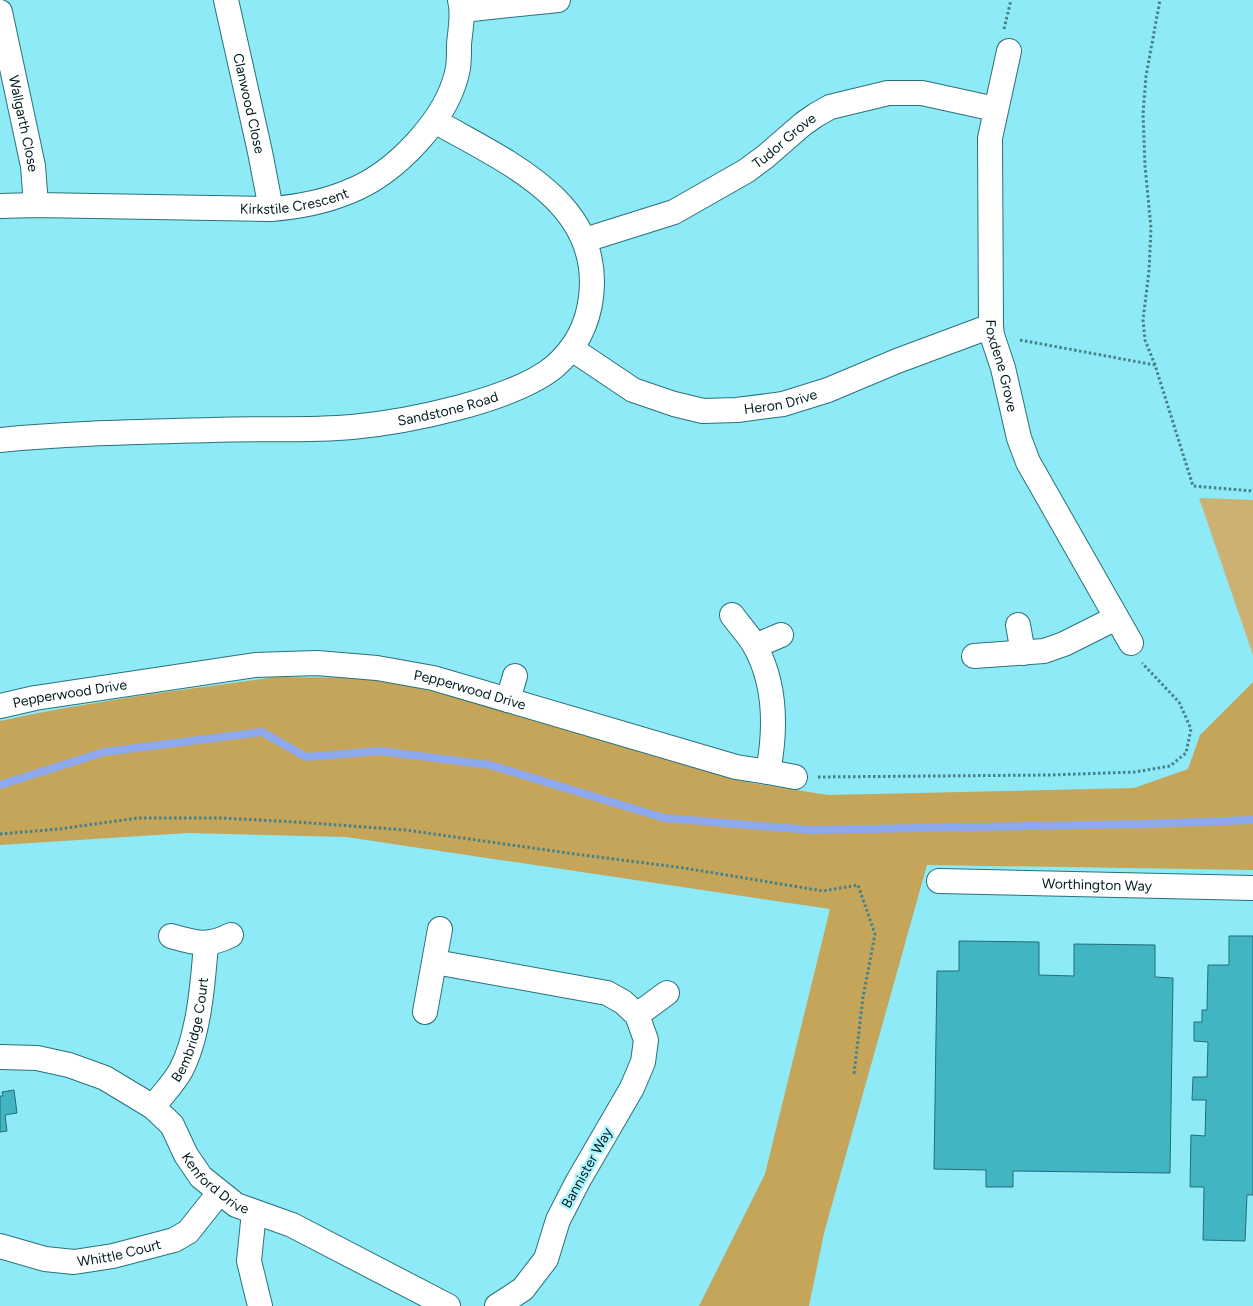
<svg xmlns="http://www.w3.org/2000/svg" width="1253" height="1306" viewBox="0 0 1253 1306" font-family="Figtree,sans-serif">
<style>
.green{fill:#cdb173}
.forest{fill:#c5a559}
.lines{fill:none;stroke-linecap:round;stroke-linejoin:round}
.stream{stroke:#8ea9ed;stroke-width:8}
.building{fill:#42b5c3;stroke:#246d76}
.street-casing{stroke:#29727b;stroke-width:26}
.path{stroke:#468188;stroke-width:3;stroke-dasharray:2.5 2.5;stroke-linecap:butt}
.street{stroke:#fff;stroke-width:24}
.labels{text-anchor:middle;dominant-baseline:central;stroke-width:5;stroke-linejoin:round;paint-order:stroke}
.street-label{font-size:14px;fill:#001c1f;stroke:#adf4fe}
</style>
<rect width="100%" height="100%" fill="#8eeaf6"/>
<!-- green -->
<path class="green" d="M1199,498L1253,500V655Z"/>
<!-- forest -->
<path class="forest" d="M276,677L374,678L436,692L752,783L828,795L1134,788L1188,769L1200,735L1253,682V870L927,865L824,1233L809,1306H699L765,1174L830,909L346,837L188,833L0,845V721C91,701 184,690 276,677Z"/>
<g class="lines">
<!-- stream -->
<path class="stream" d="M0,785L104,752L262,732L306,757L380,751L490,765L664,818L810,830L1143,824L1253,820"/>
</g>
<!-- building -->
<g class="building">
<path d="M1229,936H1253V1195H1247L1245,1241L1203,1240L1204,1187H1190L1191,1135L1205,1136L1206,1100H1192L1193,1077H1207L1208,1042L1194,1041V1022H1202V1010H1207L1208,965H1229Z"/>
<path d="M959,941L1039,942V975L1074,976V944L1155,945V977L1173,978L1170,1173L1013,1171V1187H986V1170L934,1169L937,971H959Z"/>
<path d="M14,1090L17,1113L5,1115L7,1131L0,1132V1096H3L2,1092Z"/>
</g>
<g class="lines">
<!-- street casing -->
<g class="street-casing">
<g id="street">
<path id="s1" d="M226,0L260,152L271,209"/>
<path d="M463,10L558,0"/>
<path id="s2" d="M0,12L33,166L36,205"/>
<path id="s3" d="M1009,51L990,138L991,326L992,335L1003,368L1019,438L1028,462L1131,643"/>
<path id="s4" d="M0,206L36,205L271,209C297,207 324,202 348,192C395,174 449,118 458,68C459,61 459,53 459,45C460,30 464,15 460,0"/>
<path id="s5" d="M585,240L674,212L746,171L765,157L803,124L816,115L830,107L888,93H922L995,109"/>
<path id="s6" d="M572,349L633,390L674,404L703,411L737,410L783,404L828,390L897,361L991,326"/>
<path id="s7" d="M0,440C70,433 142,432 212,430C259,428 306,431 352,427C406,422 512,401 554,367C575,349 588,324 591,297C603,201 504,161 435,121"/>
<path d="M1018,625L1023,653"/>
<path d="M755,646L781,635"/>
<path d="M974,656L1044,651L1064,644L1116,618"/>
<path d="M508,700L515,676"/>
<path id="s8" d="M0,706L35,698L255,665L317,663L377,668L433,678L736,767L768,772C776,730 776,684 755,646C749,635 739,625 732,615"/>
<path d="M768,772L795,777"/>
<path id="s9" d="M939,881L1253,888"/>
<path d="M171,936C195,943 208,947 231,935"/>
<path d="M435,962L607,993L623,1002L637,1015L646,1040L643,1062L632,1088L578,1181L558,1220L546,1259L523,1289L497,1306"/>
<path d="M425,1012L440,929"/>
<path d="M637,1015L667,993"/>
<path id="s10" d="M0,1057L37,1058L69,1065L105,1078L153,1107L172,1125L186,1155L201,1177L236,1205L292,1225L448,1306"/>
<path id="s11" d="M153,1107C162,1095 174,1083 181,1070C199,1036 203,982 206,944"/>
<path d="M254,1212L249,1261L260,1306"/>
<path id="s12" d="M0,1246L45,1259L74,1262L113,1256L174,1240L188,1232L219,1193"/>
</g>
</g>
<!-- path -->
<g class="path">
<path d="M1004,29L1011,0"/>
<path d="M1020,340L1155,365L1193,486L1253,491"/>
<path d="M1155,365L1145,340L1143,320L1149,271L1151,228L1145,166L1143,114L1146,76L1160,0"/>
<path d="M818,777L1050,775L1135,772L1170,766L1186,753L1191,729L1179,702L1142,663"/>
<path d="M0,834L59,829L138,818H221L297,822L406,830L575,854L684,868L823,891L858,885L875,934L863,997L854,1074"/>
</g>
<!-- street -->
<use href="#street" class="street"/>
</g>
<g class="labels">
<!-- street labels -->
<g class="street-label">
<text stroke="none"><textPath href="#s1" startOffset="106">Clanwood Close</textPath></text>
<text stroke="none"><textPath href="#s2" startOffset="114">Wallgarth Close</textPath></text>
<text stroke="none"><textPath href="#s5" startOffset="225">Tudor Grove</textPath></text>
<text stroke="none"><textPath href="#s4" startOffset="295">Kirkstile Crescent</textPath></text>
<text stroke="none"><textPath href="#s3" startOffset="318">Foxdene Grove</textPath></text>
<text stroke="none"><textPath href="#s6" startOffset="225">Heron Drive</textPath></text>
<text stroke="none"><textPath href="#s7" startOffset="450">Sandstone Road</textPath></text>
<text stroke="none"><textPath href="#s8" startOffset="476">Pepperwood Drive</textPath></text>
<text stroke="none"><textPath href="#s8" startOffset="71">Pepperwood Drive</textPath></text>
<text stroke="none"><textPath href="#s9" startOffset="158">Worthington Way</textPath></text>
<text stroke="none"><textPath href="#s11" startOffset="88">Bembridge Court</textPath></text>
<text transform="translate(587 1168) rotate(-61)">Bannister Way</text>
<text stroke="none"><textPath href="#s10" startOffset="265">Kenford Drive</textPath></text>
<text stroke="none"><textPath href="#s12" startOffset="122">Whittle Court</textPath></text>
</g>
</g>
</svg>
